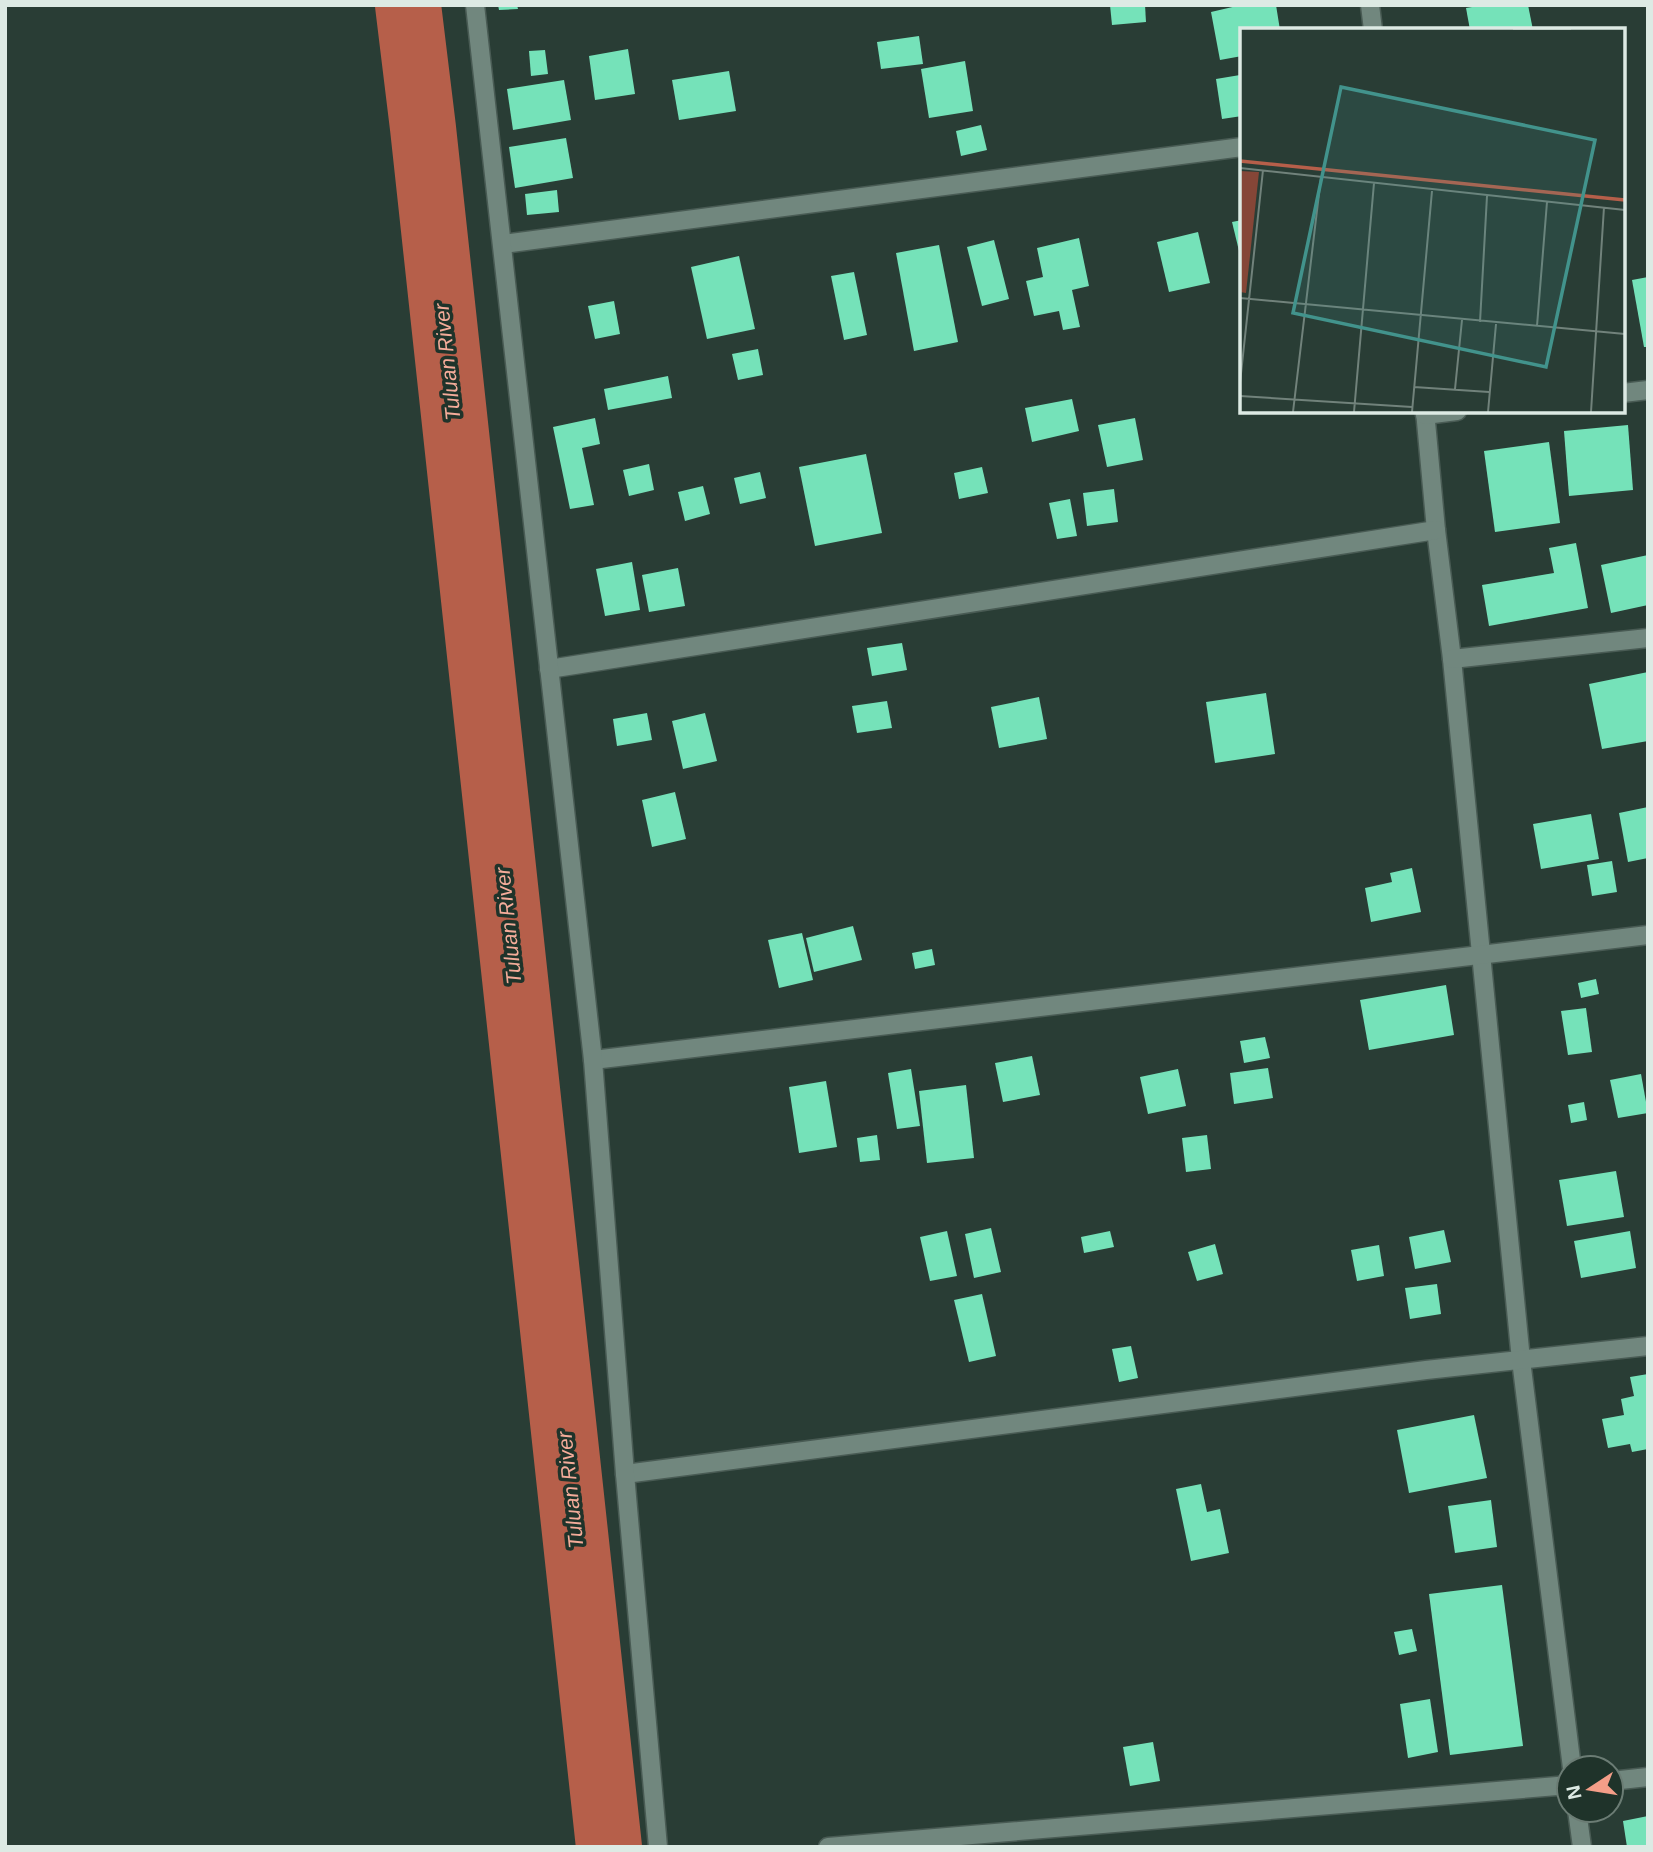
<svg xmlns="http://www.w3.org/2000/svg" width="1653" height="1852" viewBox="0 0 1653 1852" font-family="Helvetica,sans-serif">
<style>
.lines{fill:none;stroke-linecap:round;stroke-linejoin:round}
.river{stroke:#b65f4a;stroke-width:66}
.building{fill:#75e2b9}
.minor-casing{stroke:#495b54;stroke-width:21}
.tertiary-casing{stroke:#495b54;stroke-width:21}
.minor{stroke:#71877e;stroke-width:18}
.tertiary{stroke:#71877e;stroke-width:18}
.labels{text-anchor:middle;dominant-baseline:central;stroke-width:7;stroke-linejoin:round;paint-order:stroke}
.water-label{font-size:21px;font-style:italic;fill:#f4ac9a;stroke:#1f332a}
.inset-river{fill:none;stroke:#b65f4a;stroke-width:3.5}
.inset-road{fill:none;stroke:#71827b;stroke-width:2}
.view{fill:#42938c;fill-opacity:0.15;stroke:#42938c;stroke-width:3.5}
.inset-edge{fill:none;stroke:#ddeae4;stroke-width:3.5}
</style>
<rect width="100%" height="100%" fill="#293d35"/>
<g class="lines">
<!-- river -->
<path class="river" d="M408,5L423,128L609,1847"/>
</g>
<!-- building -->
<g class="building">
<path d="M498,5H517L518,9L499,10Z"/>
<path d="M1110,5H1145L1146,22L1112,25Z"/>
<path d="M1241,5H1276L1280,30H1242V56L1220,60L1211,12Z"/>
<path d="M1484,5H1528L1533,30H1470L1466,8Z"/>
<path d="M919,36L923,64L881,69L877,42Z"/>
<path d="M628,49L635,94L595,100L589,56Z"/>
<path d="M545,50L548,74L531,76L529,51Z"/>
<path d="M965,61L973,111L929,118L921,69Z"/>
<path d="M729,71L736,111L679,120L672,80Z"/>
<path d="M1240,75L1242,116L1222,119L1216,79Z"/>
<path d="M564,80L571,120L513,130L507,89Z"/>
<path d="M981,125L987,150L961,156L956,131Z"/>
<path d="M566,138L573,178L515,188L509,147Z"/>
<path d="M557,190L559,212L527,215L525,194Z"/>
<path d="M1242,220V259H1241L1232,222Z"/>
<path d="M1198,232L1210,283L1169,292L1157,242Z"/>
<path d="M1079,238L1089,286L1072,290L1080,327L1063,330L1059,311L1034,316L1026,281L1043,277L1037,248Z"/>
<path d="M994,240L1009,299L982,306L967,247Z"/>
<path d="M939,245L958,342L914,351L896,253Z"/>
<path d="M739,256L755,329L707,339L691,267Z"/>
<path d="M854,272L867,335L844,340L831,276Z"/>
<path d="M1648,277V347H1644L1632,280Z"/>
<path d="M614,301L620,334L595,339L588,306Z"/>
<path d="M758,349L763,375L738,380L732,354Z"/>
<path d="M668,376L672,398L608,410L604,389Z"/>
<path d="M1072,399L1079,431L1032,442L1025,408Z"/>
<path d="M595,418L600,444L582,448L594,505L570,509L553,427Z"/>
<path d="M1135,418L1143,460L1107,467L1098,425Z"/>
<path d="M1628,425L1633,490L1569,496L1564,431Z"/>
<path d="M1549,442L1560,523L1495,532L1484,451Z"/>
<path d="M866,454L882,533L815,546L799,467Z"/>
<path d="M649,464L654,490L629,496L623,470Z"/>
<path d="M982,467L988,493L959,499L954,473Z"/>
<path d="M760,472L766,498L740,504L734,478Z"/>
<path d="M703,486L710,514L685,521L678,492Z"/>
<path d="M1114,489L1118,522L1087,526L1083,493Z"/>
<path d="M1070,499L1077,536L1057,539L1049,503Z"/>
<path d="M1576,543L1588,608L1489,626L1482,585L1554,573L1549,548Z"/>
<path d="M1648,555V605L1611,613L1601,565Z"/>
<path d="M632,562L640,610L605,616L596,569Z"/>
<path d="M678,568L685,606L649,612L642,575Z"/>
<path d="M902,643L907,670L872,676L867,648Z"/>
<path d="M1648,672V741L1602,749L1589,684Z"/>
<path d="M1266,693L1275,754L1215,763L1206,702Z"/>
<path d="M1039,697L1047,739L999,748L991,707Z"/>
<path d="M887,701L892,728L857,733L852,706Z"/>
<path d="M647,713L652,740L617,746L613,719Z"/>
<path d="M705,713L717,761L683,769L672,721Z"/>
<path d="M675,792L686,839L652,847L642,800Z"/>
<path d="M1648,807V858L1628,862L1619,813Z"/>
<path d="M1591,814L1599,859L1541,869L1533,824Z"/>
<path d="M1612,861L1617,892L1592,896L1587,865Z"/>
<path d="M1412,868L1421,912L1371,922L1365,888L1392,882L1390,873Z"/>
<path d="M853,926L862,960L814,972L806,938Z"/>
<path d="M802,933L813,980L779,988L768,940Z"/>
<path d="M932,949L935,965L915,969L912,953Z"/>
<path d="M1596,979L1599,994L1581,998L1578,983Z"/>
<path d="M1446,985L1454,1035L1369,1050L1360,1000Z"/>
<path d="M1586,1008L1592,1052L1568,1055L1561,1011Z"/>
<path d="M1265,1037L1270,1058L1244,1063L1240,1041Z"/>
<path d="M1032,1056L1040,1095L1003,1102L995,1063Z"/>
<path d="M1268,1068L1273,1098L1234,1104L1230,1073Z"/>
<path d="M911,1069L920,1126L897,1129L888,1073Z"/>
<path d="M1178,1069L1186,1106L1148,1114L1140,1077Z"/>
<path d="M1641,1074L1648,1113L1618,1118L1610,1080Z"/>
<path d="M826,1081L837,1147L799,1153L789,1087Z"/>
<path d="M966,1085L974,1158L927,1163L919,1091Z"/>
<path d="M1584,1102L1587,1120L1571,1123L1568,1105Z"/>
<path d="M877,1135L880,1160L860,1162L857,1138Z"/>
<path d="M1207,1135L1211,1169L1186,1172L1182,1138Z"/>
<path d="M1616,1171L1624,1217L1567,1226L1559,1180Z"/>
<path d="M991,1228L1001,1272L974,1278L965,1234Z"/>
<path d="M1444,1230L1451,1262L1415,1269L1409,1237Z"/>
<path d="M947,1231L957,1276L930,1281L920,1237Z"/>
<path d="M1110,1231L1114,1247L1084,1253L1081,1237Z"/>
<path d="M1630,1231L1636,1268L1581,1278L1574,1241Z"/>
<path d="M1215,1244L1223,1274L1197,1281L1188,1252Z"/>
<path d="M1379,1245L1384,1276L1357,1281L1351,1250Z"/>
<path d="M1437,1284L1441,1314L1410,1319L1405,1288Z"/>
<path d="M982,1294L996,1356L969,1362L954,1300Z"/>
<path d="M1131,1346L1138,1378L1119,1382L1112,1349Z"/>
<path d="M1648,1374V1449L1632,1452L1630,1444L1608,1448L1602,1419L1624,1415L1621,1399L1634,1396L1630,1377Z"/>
<path d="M1474,1415L1487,1478L1409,1493L1397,1430Z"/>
<path d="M1201,1484L1207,1512L1220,1509L1229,1553L1191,1561L1176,1489Z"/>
<path d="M1491,1500L1497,1547L1455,1553L1448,1506Z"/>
<path d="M1502,1585L1523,1746L1450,1755L1429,1594Z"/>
<path d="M1412,1629L1417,1651L1399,1655L1394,1632Z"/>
<path d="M1430,1699L1438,1752L1408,1758L1400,1704Z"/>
<path d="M1153,1742L1160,1781L1130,1786L1123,1747Z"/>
<path d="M1648,1816V1847H1627L1623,1821Z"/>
</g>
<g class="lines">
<!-- minor casing -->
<g class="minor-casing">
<g id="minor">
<path d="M1370,5L1373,30"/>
<path d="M503,244L1242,147"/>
<path d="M1623,393L1648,390"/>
<path d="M1425,411L1436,530L1452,659L1521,1360L1572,1768"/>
<path d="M1425,415L1457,411"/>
<path d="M1452,659L1648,638"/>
<path d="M549,669L1436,530"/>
<path d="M593,1060L1648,935"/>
<path d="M625,1474L1426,1370L1648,1346"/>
<path d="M1611,1781L1648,1777"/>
<path d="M1577,1810L1582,1847"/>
<path d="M828,1847L1569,1785"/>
</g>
</g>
<!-- tertiary casing -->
<g class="tertiary-casing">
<path id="tertiary" d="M475,5L593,1060L625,1474L658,1847"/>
</g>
<!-- minor -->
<use href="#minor" class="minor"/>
<!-- tertiary -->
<use href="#tertiary" class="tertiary"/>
</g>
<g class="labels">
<!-- water labels -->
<g class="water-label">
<text transform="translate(447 362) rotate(-96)">Tuluan River</text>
<text transform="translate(508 926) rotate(-96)">Tuluan River</text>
<text transform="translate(570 1490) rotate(-96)">Tuluan River</text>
</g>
</g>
<!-- overview -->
<g transform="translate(1240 28)">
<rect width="385" height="385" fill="#293d35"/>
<path d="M0,143L19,144L6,265L0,264Z" fill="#854637"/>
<path class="inset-river" d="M0,133L385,172"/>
<path class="inset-road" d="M273,1H331M0,140L385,182M0,270L385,306M240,294L247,168M297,298L307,174M0,355L23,142M174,359L249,364M215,361L222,292M0,368L172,379M53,384L81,149M114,384L134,155M172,384L192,163M248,384L256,296M351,384L364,179"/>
<path class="view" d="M101,59L355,112L306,339L53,285Z"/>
<rect width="385" height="385" class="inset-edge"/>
</g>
<!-- border -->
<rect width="1653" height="1852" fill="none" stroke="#ddeae4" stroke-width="14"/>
<!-- north arrow -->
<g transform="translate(1590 1789) rotate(258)"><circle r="33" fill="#1f332a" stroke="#6b7c74" stroke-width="2"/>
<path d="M0-5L12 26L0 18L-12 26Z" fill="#f49e88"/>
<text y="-10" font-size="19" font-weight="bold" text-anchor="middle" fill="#ddeae4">N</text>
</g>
</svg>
